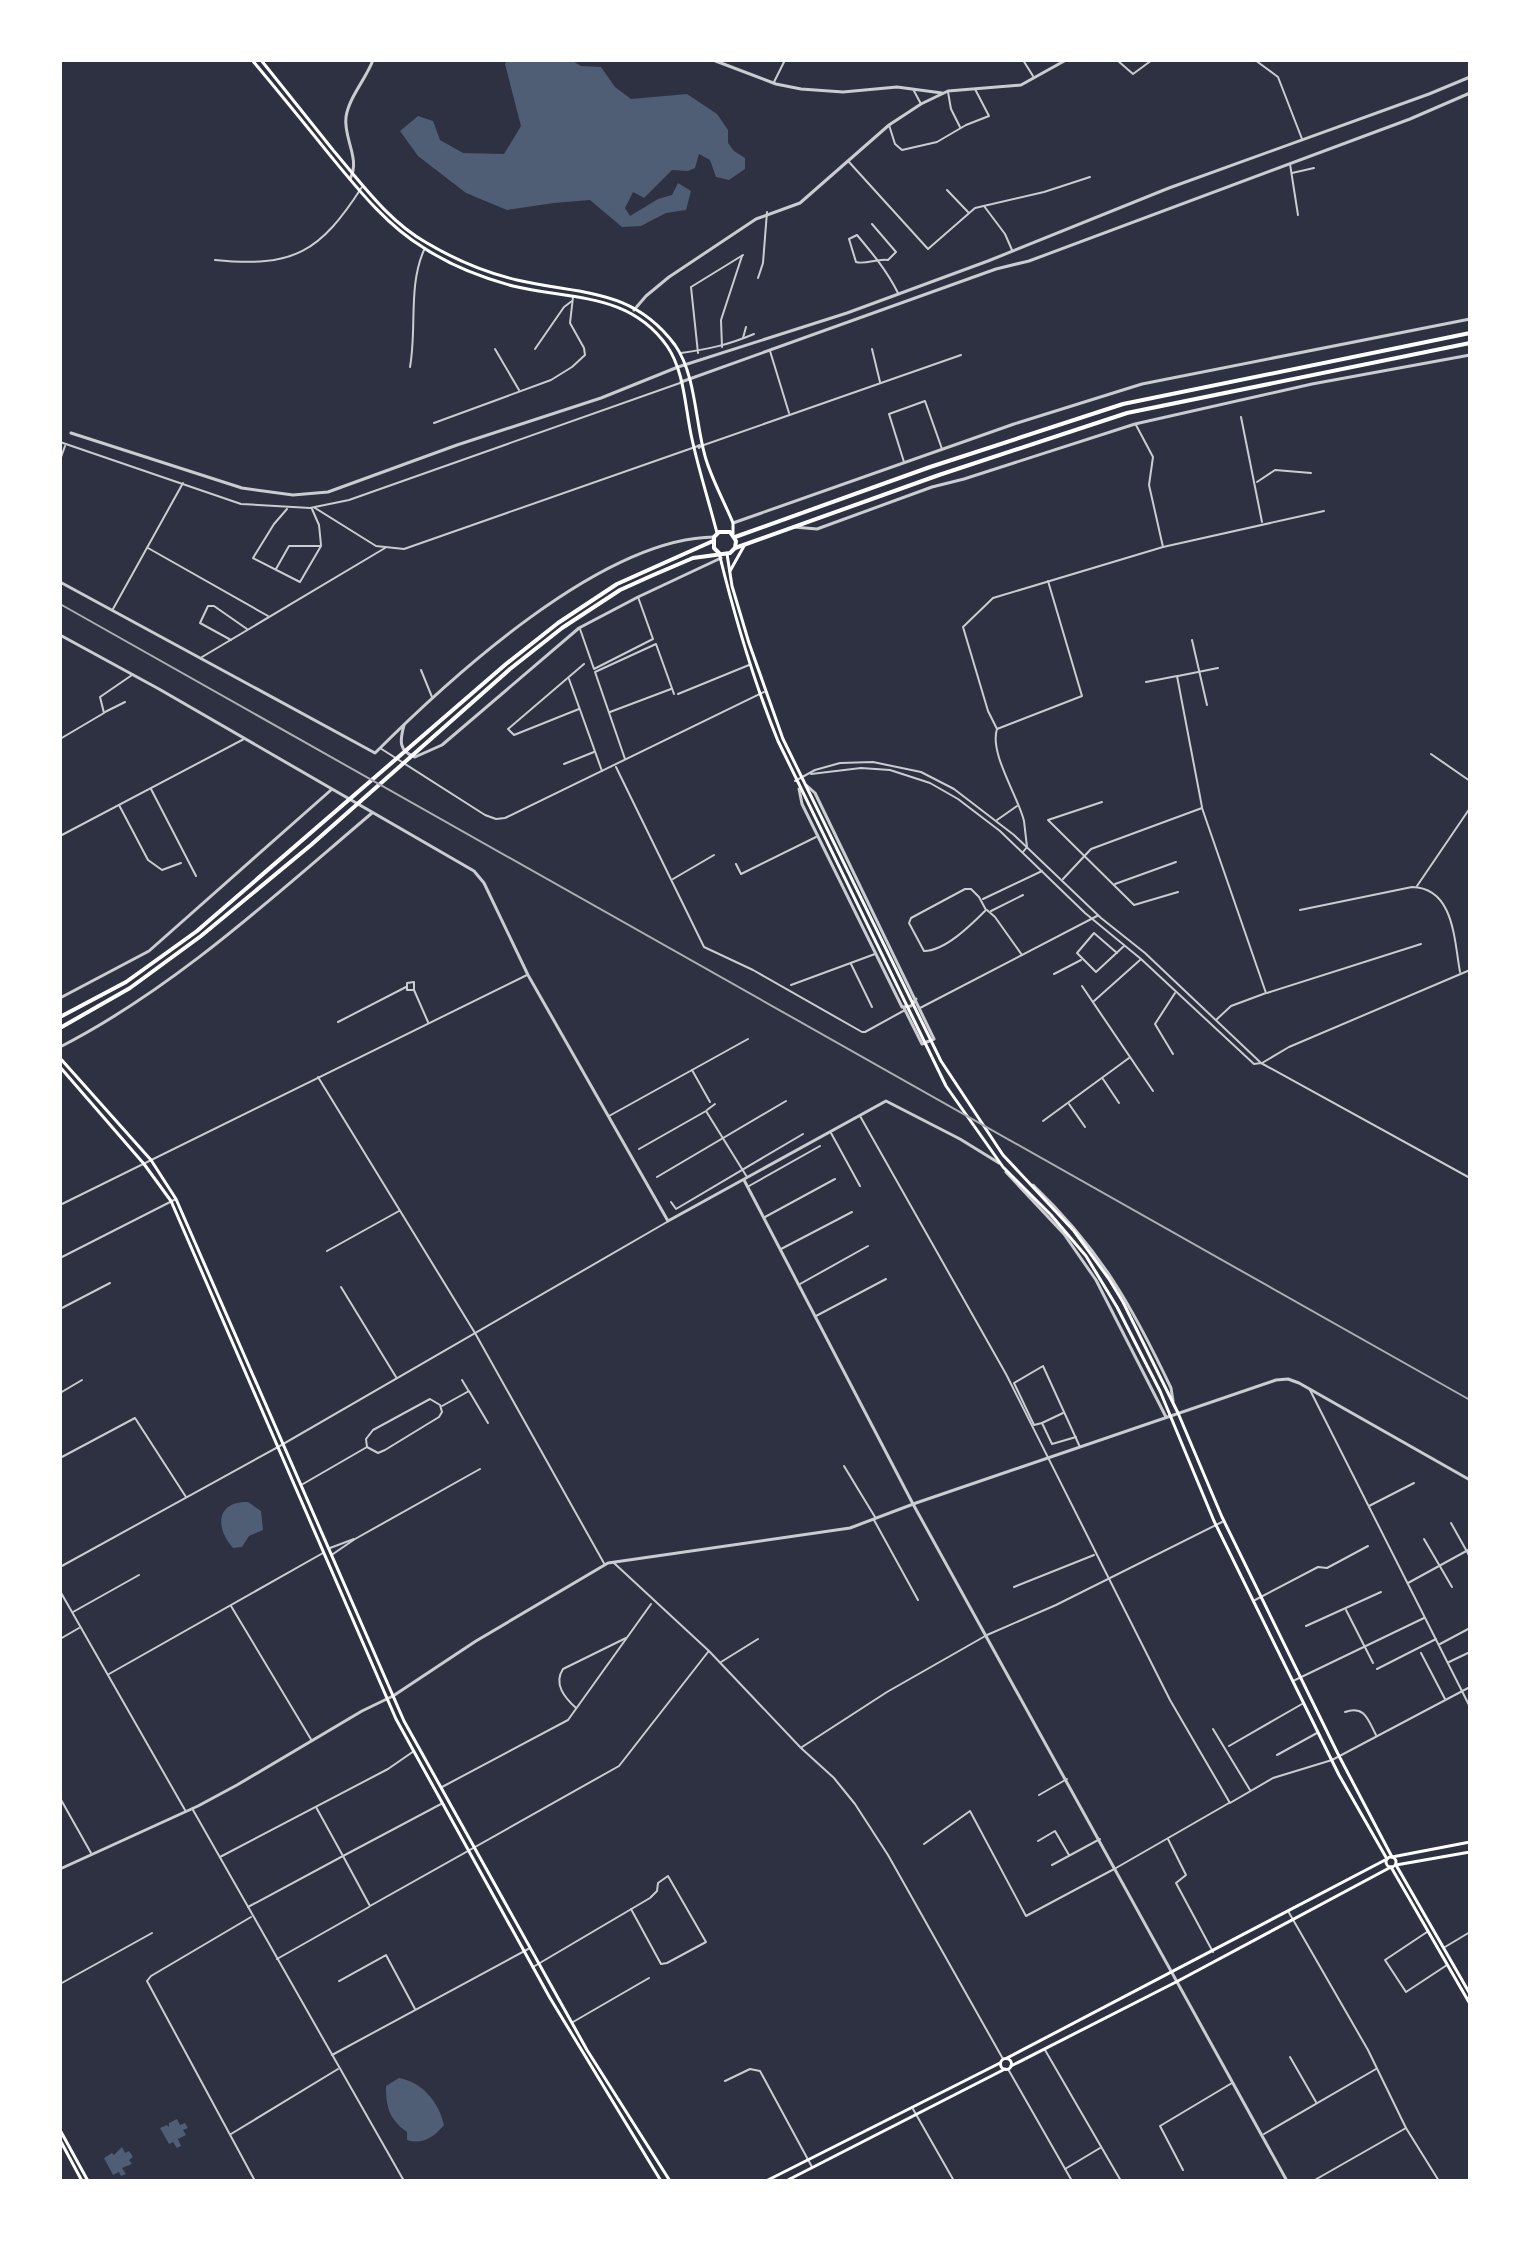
<svg xmlns="http://www.w3.org/2000/svg" width="1530" height="2241" viewBox="0 0 1530 2241" font-family="'Playfair Display',serif">
<style>
.water{fill:#4f5d75}
.lines{fill:none;stroke-linecap:round;stroke-linejoin:round}
.minor{stroke:#caccd0;stroke-width:2}
.tertiary{stroke:#caccd0;stroke-width:3}
.secondary{stroke:#fff;stroke-width:3}
.trunk{stroke:#fff;stroke-width:4}
.rail{stroke:#abadb3;stroke-width:2}
</style>
<rect width="100%" height="100%" fill="#2d3142"/>
<!-- water -->
<g class="water">
<path d="M507,60H571L581,66L601,67L615,87L631,99L687,94L717,114L728,130V143L734,151L745,158V169L729,180L716,177L710,160L699,154L695,168L688,171L672,170L644,198L633,192L625,208L630,216L658,199L672,195L678,183L691,191L686,210L666,213L641,226L622,227L590,200L554,203L507,210L466,193L418,156L400,131L418,116L433,121L440,140L463,153L504,154L521,126L505,64Z"/>
<path d="M248,1502L261,1511L263,1530L249,1536L242,1547L233,1548C215,1528 216,1501 248,1502Z"/>
<path d="M399,2078C422,2082 439,2102 444,2125C434,2137 423,2145 407,2140V2132C389,2119 386,2107 386,2086Z"/>
<path d="M177,2119L180,2125L185,2123L188,2128L183,2130L186,2135L178,2139L181,2146L177,2148L173,2142L169,2144L160,2128L167,2125L169,2127V2123Z"/>
<path d="M122,2147L125,2153L129,2151L133,2157L129,2160L132,2164L122,2168L126,2174L121,2176L119,2172L113,2175L104,2158L112,2153L114,2155Z"/>
</g>
<g class="lines">
<!-- minor -->
<g class="minor">
<path d="M1023,60L1033,76"/>
<path d="M1117,60L1133,74L1152,60"/>
<path d="M1255,60L1278,77L1302,139"/>
<path d="M774,82L785,60"/>
<path d="M913,89L921,104"/>
<path d="M948,92L951,109L960,127"/>
<path d="M889,125L895,144L902,150L937,142L966,125L989,116L975,89"/>
<path d="M849,162L928,249L975,208L1044,192L1090,177"/>
<path d="M1290,164L1298,215"/>
<path d="M1292,173L1314,168"/>
<path d="M947,190L968,212"/>
<path d="M984,206L1005,234L1012,250"/>
<path d="M872,224L896,252L888,260C877,258 866,265 856,262L849,239L857,235C873,254 887,271 898,293"/>
<path d="M215,260C294,268 320,252 362,187"/>
<path d="M758,278L763,263L767,212"/>
<path d="M743,338L746,327"/>
<path d="M722,347L721,320L742,256"/>
<path d="M495,349L519,390"/>
<path d="M535,349L564,307L572,301"/>
<path d="M872,349L880,382"/>
<path d="M770,351L789,413"/>
<path d="M681,353C709,349 728,345 754,334"/>
<path d="M698,353L691,287L743,255"/>
<path d="M410,367C417,328 408,286 424,250"/>
<path d="M1241,417L1262,522"/>
<path d="M434,423L551,380L572,367L585,355L584,348L570,323L573,297"/>
<path d="M1136,425L1153,457L1149,485L1163,547"/>
<path d="M60,442L241,504L310,508L349,500L680,383"/>
<path d="M699,445L701,446L699,448L698,446Z"/>
<path d="M701,446L961,355"/>
<path d="M60,460L65,446"/>
<path d="M904,462L889,414L925,401L942,449"/>
<path d="M1257,482L1275,470L1311,473"/>
<path d="M315,508L376,546L404,549L698,446"/>
<path d="M312,509L319,525L321,545"/>
<path d="M148,548L268,616"/>
<path d="M276,569L289,546H321L300,582L253,558L274,524L287,509"/>
<path d="M113,609L183,483"/>
<path d="M580,629L594,669L653,639L638,597"/>
<path d="M231,640L200,623L208,606H214L247,629"/>
<path d="M1192,640L1207,705"/>
<path d="M202,657L385,548"/>
<path d="M421,670L432,697"/>
<path d="M1178,676L1218,668"/>
<path d="M569,679L602,771"/>
<path d="M1146,682L1177,676L1202,807"/>
<path d="M678,694L749,665"/>
<path d="M579,709L514,735L508,729L584,664"/>
<path d="M105,712L125,702"/>
<path d="M610,712L671,689"/>
<path d="M997,729L988,711L963,627L993,598L1163,547L1324,511"/>
<path d="M60,739L104,713L100,697L132,675"/>
<path d="M380,748L485,815L496,819L505,818L764,692"/>
<path d="M1431,754L1470,781"/>
<path d="M625,759L595,672L656,644L674,694"/>
<path d="M564,764L594,752"/>
<path d="M616,767L704,947L753,970L862,1032H865L905,1010"/>
<path d="M811,774L861,768L890,770L930,783L958,799L1000,831L1085,913L1141,959L1254,1064L1261,1063L1470,1178"/>
<path d="M795,781L815,770L840,763L873,762L921,772L954,789L1014,835L1101,918L1145,953L1260,1062"/>
<path d="M151,789L196,876"/>
<path d="M1102,802L1048,820L1134,905L1178,892"/>
<path d="M119,805L148,860L162,870L181,863"/>
<path d="M997,820L1017,806"/>
<path d="M60,836L244,739"/>
<path d="M1023,852L1027,847C1026,839 1025,830 1024,821C1018,796 989,753 997,729L1082,696L1048,581"/>
<path d="M736,864L741,874L816,837"/>
<path d="M673,879L714,855"/>
<path d="M1063,879L1091,849L1202,808L1266,993L1231,1006L1216,1020"/>
<path d="M1115,884L1176,862"/>
<path d="M1417,886L1470,808"/>
<path d="M965,889H971L979,897L986,910C971,925 945,951 924,951L909,923L911,918Z"/>
<path d="M983,899L1042,871"/>
<path d="M987,910L995,917L1022,955"/>
<path d="M1300,910L1412,887C1454,888 1454,939 1460,972"/>
<path d="M991,911L1023,895"/>
<path d="M1117,953L1094,933L1077,953L1096,972L1124,946"/>
<path d="M851,964L872,1007"/>
<path d="M1054,974L1081,960"/>
<path d="M791,985L875,954"/>
<path d="M1082,986L1153,1091"/>
<path d="M414,990H407V983L414,982V990L428,1022"/>
<path d="M1267,993L1421,944"/>
<path d="M1094,1001L1140,960"/>
<path d="M920,1008L1097,916"/>
<path d="M338,1022L406,987"/>
<path d="M1173,1054L1155,1024L1175,993"/>
<path d="M1262,1063L1289,1047L1470,970"/>
<path d="M692,1070L710,1102"/>
<path d="M318,1077L475,1333L605,1565"/>
<path d="M1103,1079L1119,1103"/>
<path d="M1069,1104L1085,1127"/>
<path d="M707,1110L715,1104"/>
<path d="M609,1116L748,1039"/>
<path d="M860,1116L1006,1374L1170,1700L1230,1803L1273,1778L1332,1760L1470,1687"/>
<path d="M1043,1121L1129,1058"/>
<path d="M831,1133L860,1186"/>
<path d="M639,1149L706,1111L747,1177"/>
<path d="M657,1177L786,1101"/>
<path d="M749,1186L820,1146"/>
<path d="M671,1202L676,1209L803,1134"/>
<path d="M60,1205L527,975"/>
<path d="M765,1217L835,1179"/>
<path d="M781,1249L852,1212"/>
<path d="M327,1251L399,1211"/>
<path d="M60,1258L176,1199"/>
<path d="M800,1284L868,1246"/>
<path d="M341,1287L396,1377"/>
<path d="M60,1309L110,1283"/>
<path d="M816,1316L886,1279"/>
<path d="M462,1380L468,1390"/>
<path d="M1310,1390L1470,1707"/>
<path d="M60,1393L82,1380"/>
<path d="M442,1406L469,1391L488,1423"/>
<path d="M1063,1413L1042,1423L1052,1444L1076,1437"/>
<path d="M1042,1423L1034,1425L1014,1383L1043,1366L1080,1447"/>
<path d="M60,1458L135,1418L186,1497"/>
<path d="M844,1466L875,1517"/>
<path d="M303,1484L367,1447L366,1439L373,1430L430,1399L440,1405L442,1412L439,1417L385,1450L378,1453L367,1447"/>
<path d="M1369,1506L1414,1483"/>
<path d="M874,1520L918,1600"/>
<path d="M1451,1523L1470,1557"/>
<path d="M1424,1539L1452,1587"/>
<path d="M330,1548L354,1539"/>
<path d="M333,1554L355,1539L480,1469"/>
<path d="M614,1563L709,1651L801,1748L834,1778L855,1804L888,1855L1003,2059"/>
<path d="M60,1567L278,1447L667,1222"/>
<path d="M1408,1583L1470,1549"/>
<path d="M1014,1587L1094,1555"/>
<path d="M60,1591L185,1810"/>
<path d="M1255,1600L1318,1567L1327,1568L1368,1546"/>
<path d="M231,1606L312,1741"/>
<path d="M1346,1610L1373,1663"/>
<path d="M73,1612L139,1575"/>
<path d="M1306,1626L1381,1592"/>
<path d="M60,1639L79,1628"/>
<path d="M1440,1644L1470,1628"/>
<path d="M1421,1653L1445,1699"/>
<path d="M721,1662L758,1639"/>
<path d="M1449,1662L1470,1652"/>
<path d="M1377,1669L1436,1639"/>
<path d="M109,1674L323,1553"/>
<path d="M1293,1681L1424,1618"/>
<path d="M576,1708C565,1698 553,1684 563,1669L626,1638"/>
<path d="M1345,1712C1365,1705 1368,1720 1376,1735"/>
<path d="M1213,1729L1250,1790"/>
<path d="M1229,1746L1302,1704"/>
<path d="M802,1747L887,1692L987,1635L1056,1605L1222,1522"/>
<path d="M1277,1755L1317,1733"/>
<path d="M442,1787L568,1720L651,1604"/>
<path d="M1039,1795L1067,1779"/>
<path d="M60,1798L91,1853"/>
<path d="M441,1804L343,1856L370,1906L619,1766L708,1652"/>
<path d="M193,1810L404,2181"/>
<path d="M1168,1839L1186,1875L1176,1883L1213,1952"/>
<path d="M1038,1841L1055,1831L1069,1855"/>
<path d="M924,1844L970,1811L1026,1916L1116,1868L1229,1803"/>
<path d="M220,1857L388,1769L414,1751"/>
<path d="M1052,1865L1100,1839"/>
<path d="M248,1907L343,1856L316,1807"/>
<path d="M1288,1911L1368,2050L1406,2128L1439,2181"/>
<path d="M251,1917L151,1976L147,1981L255,2181"/>
<path d="M1427,1932L1385,1960L1406,1992L1447,1965"/>
<path d="M1445,1947L1470,1932"/>
<path d="M277,1959L369,1907"/>
<path d="M533,1967L650,1898L657,1891L658,1883L668,1876L706,1942L667,1963L661,1964L631,1909"/>
<path d="M339,1981L386,1955L415,2009"/>
<path d="M60,1984L152,1933"/>
<path d="M573,2022L649,1978"/>
<path d="M1045,2050L1121,2181"/>
<path d="M332,2055L530,1948"/>
<path d="M1290,2057L1316,2102"/>
<path d="M1008,2069L1072,2181"/>
<path d="M725,2081L750,2069L760,2071L812,2167"/>
<path d="M913,2109L954,2181"/>
<path d="M231,2134L338,2069"/>
<path d="M1264,2134L1376,2069"/>
<path d="M1065,2169L1100,2148"/>
<path d="M1183,2170L1160,2126L1232,2083"/>
<path d="M1313,2181L1406,2128"/>
</g>
<!-- tertiary -->
<g class="tertiary">
<path d="M713,60L776,84L801,89L843,92L897,87L942,93"/>
<path d="M350,179C361,159 343,138 346,117C349,97 366,79 373,60"/>
<path d="M634,310L646,296L669,277L756,219L800,203L889,125L921,104L948,91L1021,85L1066,60"/>
<path d="M681,382L996,269L1029,261L1410,119L1470,93"/>
<path d="M71,433L242,488L293,495L328,492L457,445L601,398L678,367L847,313L988,261L1169,188L1429,94L1470,77"/>
<path d="M733,523L1014,424L1142,384L1470,319"/>
<path d="M794,527L817,529L932,487L964,479L1135,424L1312,384L1470,355"/>
<path d="M60,582L375,753C451,677 602,538 714,537"/>
<path d="M60,635L159,689L474,871L484,883L528,975L668,1221L886,1101L960,1139L999,1163"/>
<path d="M404,725C400,740 398,751 415,757L442,745L579,628L638,597L721,558"/>
<path d="M806,785L815,793L934,1039L922,1044L904,1008"/>
<path d="M799,789L802,804L902,1007L911,1006L916,999"/>
<path d="M60,998L149,951L331,790"/>
<path d="M60,1047C175,988 274,896 372,813"/>
<path d="M1006,1172L1064,1234L1096,1280L1166,1417"/>
<path d="M744,1180L913,1504L1287,2181"/>
<path d="M1033,1185C1100,1249 1132,1306 1171,1388L1173,1401"/>
<path d="M60,1869L198,1806L237,1785L362,1711L393,1696L476,1641L608,1563L850,1528L916,1503L1276,1380L1288,1379L1299,1383L1470,1480"/>
</g>
<!-- secondary -->
<g class="secondary">
<path d="M252,60C278,91 304,123 329,154C357,188 386,225 424,248C450,265 483,278 513,286C570,300 629,292 667,346C685,372 685,409 692,439C699,471 709,502 717,533"/>
<path d="M261,60C285,90 309,120 333,150C361,183 389,222 427,243C454,259 487,273 517,280C580,295 632,287 675,345C696,375 695,421 705,456C711,478 724,501 733,523V534"/>
<path d="M719,553C735,618 753,680 778,741L946,1086L1003,1167L1051,1215L1086,1256L1117,1307L1160,1391L1214,1521L1339,1775L1387,1859L1007,2058"/>
<path d="M727,554L732,586L749,643L783,739L941,1061L1003,1155L1074,1231L1109,1279L1123,1302L1178,1413L1222,1517L1339,1756L1392,1857L1470,1842"/>
<path d="M730,571L744,546"/>
<path d="M60,1058L151,1160L176,1199L404,1721L587,2050L670,2181"/>
<path d="M60,1067L144,1164L171,1201L396,1719L550,1998L661,2181"/>
<path d="M1470,1852L1396,1865L1470,1994"/>
<circle cx="1391" cy="1862" r="5"/>
<circle cx="1006" cy="2064" r="5.5"/>
<path d="M1011,2066L1178,1981L1391,1867L1470,2004"/>
<path d="M60,2130L88,2181"/>
<path d="M60,2140L82,2181"/>
<path d="M766,2181L1000,2063"/>
<path d="M786,2181L1005,2069"/>
</g>
<!-- trunk -->
<g class="trunk">
<path d="M735,537L930,467L1123,404L1470,333"/>
<path d="M735,548L939,475L1127,413L1470,343"/>
<path d="M60,1017L126,982L197,931L506,664L558,623L617,584L713,541"/>
<path d="M60,1028L130,988L201,936L311,845L510,669L562,628L620,590L651,576L693,558L730,553L735,548L736,541L730,532H719L714,537V548L719,553"/>
</g>
<!-- rail -->
<path class="rail" d="M60,604L1470,1400"/>
</g>
<!-- border -->
<rect width="1530" height="2241" fill="none" stroke="#ffffff" stroke-width="124"/>
</svg>
